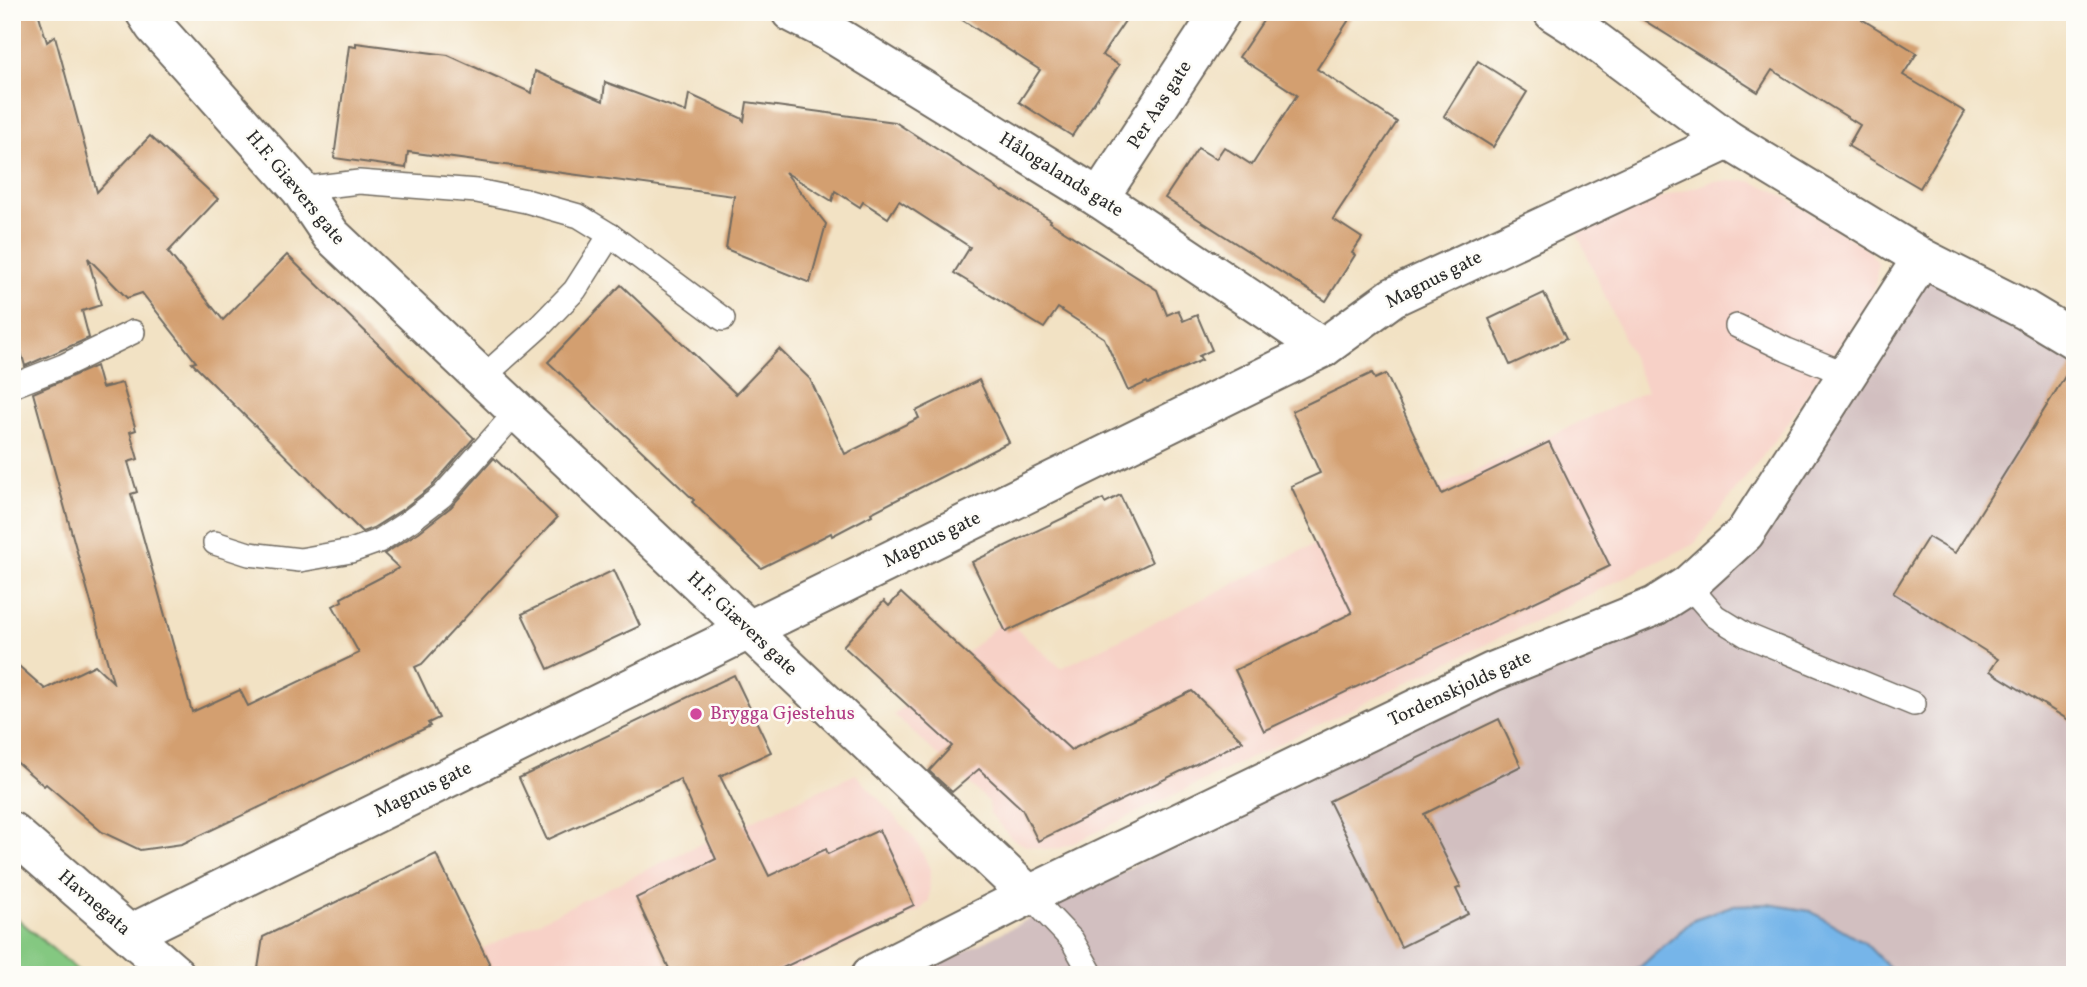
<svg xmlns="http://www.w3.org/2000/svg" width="2087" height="987" viewBox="0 0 2087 987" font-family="Vollkorn,serif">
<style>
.built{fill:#f7d1c7}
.industrial{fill:#d2bfc0}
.green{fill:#84c881;stroke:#587a56;stroke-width:2}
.water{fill:#76b5e9;stroke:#50708a;stroke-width:2}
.building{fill:#d39f70}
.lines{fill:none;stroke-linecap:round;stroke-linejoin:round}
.lane-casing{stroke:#716b61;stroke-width:26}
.street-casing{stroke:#716b61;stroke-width:42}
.lane{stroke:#fff;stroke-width:23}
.street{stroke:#fff;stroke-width:38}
.hotel-dot{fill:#d1479c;stroke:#fdfcf7;stroke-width:2.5}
.labels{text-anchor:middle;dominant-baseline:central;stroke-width:5;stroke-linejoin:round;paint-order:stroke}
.street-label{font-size:19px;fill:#2b2b2b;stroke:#fdfcf7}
.hotel-label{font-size:19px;fill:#b23c85;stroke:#fdfcf7;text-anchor:start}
</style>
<rect width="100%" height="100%" fill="#fdfcf7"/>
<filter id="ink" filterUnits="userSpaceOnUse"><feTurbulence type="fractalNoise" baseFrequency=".0143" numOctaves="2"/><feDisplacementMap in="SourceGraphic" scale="14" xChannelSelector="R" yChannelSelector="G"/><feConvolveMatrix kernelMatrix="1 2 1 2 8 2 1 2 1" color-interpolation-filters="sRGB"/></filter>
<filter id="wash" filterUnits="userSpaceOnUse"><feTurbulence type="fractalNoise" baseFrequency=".00686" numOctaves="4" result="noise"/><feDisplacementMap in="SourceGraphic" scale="28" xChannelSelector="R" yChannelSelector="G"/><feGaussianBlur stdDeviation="1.57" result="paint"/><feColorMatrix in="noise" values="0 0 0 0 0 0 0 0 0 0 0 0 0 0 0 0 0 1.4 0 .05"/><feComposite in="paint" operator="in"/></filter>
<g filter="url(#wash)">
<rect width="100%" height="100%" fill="#f2e2c4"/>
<!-- built -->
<g class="built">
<path d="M1714,181H1750L1774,190L1869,250L1878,263L1876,281L1870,299L1788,423L1694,544L1076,842L1061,848L1045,849L1026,846L1011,838L990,813L989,802L894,715L1005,619L1061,668L1315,544L1647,391L1577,233L1663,197Z"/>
<path d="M856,774L916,840L930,869L929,901L919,911L782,975H427L711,839Z"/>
</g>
<!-- industrial -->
<path class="industrial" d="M1915,265L2075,350V975H1896L1864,942L1810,911L1768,904L1734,905L1694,919L1631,975H918L1658,600L1862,385Z"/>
<!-- green -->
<path class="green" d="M12,914L83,975H12Z"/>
<!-- water -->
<path class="water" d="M1768,904L1810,911L1864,942L1896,975H1631L1694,919L1734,905Z"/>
<g id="blocks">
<!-- building -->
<g class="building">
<path d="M12,12H38L47,42L55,36L97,192L150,136L218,199L168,252L223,320L287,255L474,438L432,486L403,509L373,528L362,532L192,363L196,362L142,293L127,298L88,258L101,305L82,311L89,338L25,366L12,320Z"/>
<path d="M950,12H1131L1102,55L1119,65L1072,136L1019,102L1040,70Z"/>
<path d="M1269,12H1354L1317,69L1397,122L1333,219L1362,238L1352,253L1355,255L1326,301L1165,198L1198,148L1216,159L1224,147L1252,165L1297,95L1239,57Z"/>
<path d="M1631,12H1850L1917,53L1903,75L1965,112L1920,188L1848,146L1860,125L1772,70L1758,92Z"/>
<path d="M356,43L448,55L532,93L535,71L603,101L605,82L686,112L689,94L741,118L744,121L747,102L895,122L1003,192L1004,191L1051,220L1050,222L1157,290L1167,315L1178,310L1183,321L1197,315L1212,350L1199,356L1202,360L1148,384L1147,382L1128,391L1104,338L1058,308L1044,328L954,273L970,247L899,201L888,218L863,202L860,207L835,191L832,201L785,172L826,224L810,283L726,249L734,196L408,152L406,168L334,158L349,46L356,47Z"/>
<path d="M1478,61L1527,92L1493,147L1444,116Z"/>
<path d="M621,285L736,394L779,349L810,379L845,454L919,418L916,411L979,380L1009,442L871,513L872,515L832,536L831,533L761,568L692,502L694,500L548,362Z"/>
<path d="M1544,293L1566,339L1510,365L1489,319Z"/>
<path d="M2074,362H2075V724L1990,671L1998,659L1893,593L1928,537L1955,553Z"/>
<path d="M96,366L102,388L122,383L136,430L130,432L138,459L128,462L137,492L131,494L192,712L240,690L248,706L359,653L333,606L342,601L341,598L399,568L384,554L419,532L451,507L494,458L557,518L422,664L415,667L439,718L428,723L430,726L182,844L140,850L102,832L46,784L44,786L12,758V660L45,689L95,665L113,682L33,393Z"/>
<path d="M1372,373L1375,379L1386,374L1442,494L1549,442L1610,566L1264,731L1235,670L1352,613L1291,486L1320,473L1292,411Z"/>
<path d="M1120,495L1152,562L1006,632L972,562L1103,499L1105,503Z"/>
<path d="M614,570L640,626L548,669L522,614Z"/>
<path d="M901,593L1071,750L1192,691L1243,741L1038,841L1022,809L979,769L952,792L929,771L952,746L843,646L884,601L889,606Z"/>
<path d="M734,675L771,752L720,776L769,876L826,849L828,854L879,830L914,905L768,975H672L636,898L716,859L680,779L547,840L519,778Z"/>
<path d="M1499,719L1521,766L1424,814L1461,887L1456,889L1468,914L1401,947L1329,801Z"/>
<path d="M436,854L495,975H257L263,937Z"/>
</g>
</g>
</g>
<g filter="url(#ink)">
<use href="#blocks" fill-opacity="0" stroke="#716b61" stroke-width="2"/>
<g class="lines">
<!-- lane casing -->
<g class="lane-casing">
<g id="lane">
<path d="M300,189L359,182L477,191L526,201L579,216L610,235L723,319"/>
<path d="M1737,326L1787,350L1848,375"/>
<path d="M482,378L540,326L575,290L610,235"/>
<path d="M12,386L63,366L133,332"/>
<path d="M215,543L249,554L300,560L351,551L379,541L411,520L442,496L517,411"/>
<path d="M1688,585L1715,616L1746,635L1914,704"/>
<path d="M1029,895L1072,940L1092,975"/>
</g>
</g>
<!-- street casing -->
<g class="street-casing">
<g id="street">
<path d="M145,12L154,26L300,189L331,235L1029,895"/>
<path d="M791,12L826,30L1099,198L1323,348"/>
<path d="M1553,12L1578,28L1728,140L1922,258L2025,310L2075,340"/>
<path d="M1099,198L1221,12"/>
<path d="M12,832L176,975"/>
<path d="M130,934L1323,348L1393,297L1728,140"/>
<path d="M871,975L1029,895L1492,672L1655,606L1688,585L1745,533L1922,258"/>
</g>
</g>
<!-- lane -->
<use href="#lane" class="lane"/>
<!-- street -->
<use href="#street" class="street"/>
</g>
</g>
<!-- markers -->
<circle class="hotel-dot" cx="696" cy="714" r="7"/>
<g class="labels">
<!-- street labels -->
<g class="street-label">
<text transform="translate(1160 105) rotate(-57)">Per Aas gate</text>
<text transform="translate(1061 175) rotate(32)">Hålogalands gate</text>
<text transform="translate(295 188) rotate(50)">H.F. Giævers gate</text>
<text transform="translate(1434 280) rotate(-27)">Magnus gate</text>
<text transform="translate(932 540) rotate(-26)">Magnus gate</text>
<text transform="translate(742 624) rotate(43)">H.F. Giævers gate</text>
<text transform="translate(1460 689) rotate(-25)">Tordenskjolds gate</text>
<text transform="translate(423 790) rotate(-26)">Magnus gate</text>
<text transform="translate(94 903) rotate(41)">Havnegata</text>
</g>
<!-- hotel labels -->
<g class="hotel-label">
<text x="710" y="714">Brygga Gjestehus</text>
</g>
</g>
<!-- margin -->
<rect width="2087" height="987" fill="none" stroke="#fdfcf7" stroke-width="42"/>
</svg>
